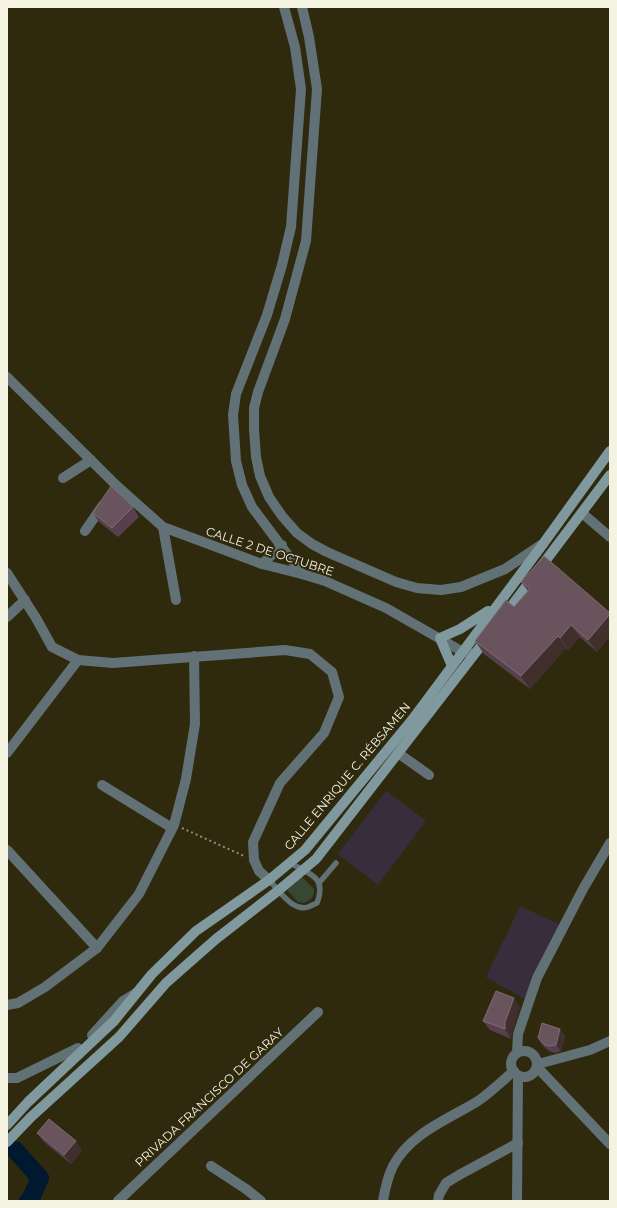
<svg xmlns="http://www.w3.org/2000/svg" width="617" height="1208" viewBox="0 0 617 1208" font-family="Montserrat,sans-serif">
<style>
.education{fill:#372d3c}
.green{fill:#374832}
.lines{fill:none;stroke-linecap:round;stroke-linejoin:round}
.river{stroke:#00192e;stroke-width:18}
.path{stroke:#928f79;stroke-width:2;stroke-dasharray:2 3;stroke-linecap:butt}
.lane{stroke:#617175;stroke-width:5.5}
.street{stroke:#617175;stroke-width:10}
.secondary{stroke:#7f999f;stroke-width:10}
.wall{fill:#583f4d}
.shaded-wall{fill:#402f2d}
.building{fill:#69535d;stroke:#7e6c72}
.labels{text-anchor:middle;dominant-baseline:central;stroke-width:4;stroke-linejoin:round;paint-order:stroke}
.street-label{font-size:12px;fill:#f4f2e1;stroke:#2f2a0e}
</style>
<rect width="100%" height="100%" fill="#2f2a0e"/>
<!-- education -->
<g class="education">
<path d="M386,791L426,821L378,885L338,854Z"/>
<path d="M520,906L561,925L525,999L486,977Z"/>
</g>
<!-- green -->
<path class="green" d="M302,877L314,889C315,897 310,900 304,903L298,902L287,890Z"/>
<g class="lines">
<!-- river -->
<path class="river" d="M15,1150L40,1178L31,1198L28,1201"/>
<!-- path -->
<path class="path" d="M182,828L244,856"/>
<!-- lane -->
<g class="lane">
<path d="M269,880C279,890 292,912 308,907C311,906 314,904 317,903C327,877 310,874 290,863"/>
<path d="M319,883L336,863"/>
</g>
<!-- street -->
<g class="street">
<path d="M284,7L295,47L301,89L291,227L282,265L267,315L236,394L233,415L236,461L242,485L252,507L302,574"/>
<path d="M302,7L309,37L317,89L306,241L285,319L258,392L254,408V429L256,457L260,476L269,497L282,516L297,533L312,544L327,552L396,582L417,588L441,590L461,587L505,569L541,545"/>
<path d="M7,377L117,486L163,527L262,564L302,574L325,581L386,608L463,652L470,653"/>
<path d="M63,478L91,460"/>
<path d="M582,513L610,537"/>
<path d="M163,527L176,600"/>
<path d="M85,531L103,505"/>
<path d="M262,564L282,545"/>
<path d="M7,573L36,618L52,647L78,660L113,663L285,650L310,654L332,672L339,697L324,733L280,783L253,842L254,860L259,871L269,880"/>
<path d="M7,617L25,600"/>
<path d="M7,753L78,660"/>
<path d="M398,753L429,775"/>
<path d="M102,785L172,828"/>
<path d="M7,850L97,948"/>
<path d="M7,1005L18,1003L45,987L97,948L139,894L174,825L186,779L195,724L194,656"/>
<path d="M92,1035L123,1001L136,993"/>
<circle cx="524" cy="1064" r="13"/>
<path d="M517,1053L518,1034L537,978L583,889L610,843"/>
<path d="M538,1064L590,1050L610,1041"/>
<path d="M537,1067L610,1144"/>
<path d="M7,1078H17L78,1048L81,1051"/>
<path d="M211,1166L246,1189L261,1201"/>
<path d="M118,1201L318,1012"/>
<path d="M383,1201C385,1189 388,1176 393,1166C410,1133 449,1119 478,1101C491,1092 502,1081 514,1071"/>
<path d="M438,1201L439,1195L446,1183L459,1175L518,1143"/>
<path d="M517,1201L518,1075"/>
</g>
<!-- secondary -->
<g class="secondary">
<path d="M504,616L610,475"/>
<path d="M452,666L440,638L460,629L488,611"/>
<path d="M7,1125L28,1102L114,1021L152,974L196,931L269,880L305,850L412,720L543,544L610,451"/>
<path d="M7,1142L31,1117L119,1037L166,983L216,939L279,890L316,859L487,638"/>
</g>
</g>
<!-- wall -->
<g class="wall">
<path d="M133,507L139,517L118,537L99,522L93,513Z"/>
<path d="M521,582L610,613V636L597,652L580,637L568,650L566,648L530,689L484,654L475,641L514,607L528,591Z"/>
<path d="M520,1007L512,1032L511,1039L490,1030L483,1021Z"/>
<path d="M560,1029L565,1036L561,1051L555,1053L549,1051L542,1045L538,1038Z"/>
<path d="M37,1133L82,1150L71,1164L44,1142Z"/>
</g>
<!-- shaded-wall -->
<g class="shaded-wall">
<path d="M610,614V636L597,652L588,640Z"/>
<path d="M571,625L580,637L568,650L560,638Z"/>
<path d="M558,636L566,648L530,689L521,676Z"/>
<path d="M514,998L520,1007L512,1032L511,1039L505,1029V1022Z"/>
<path d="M560,1029L565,1036L561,1051L556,1045Z"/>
<path d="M76,1141L82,1150L71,1164L64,1155Z"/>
</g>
<!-- building -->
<g class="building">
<path d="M111,486L133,507L112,528L93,513Z"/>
<path d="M544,556L610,613V614L588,640L571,625L560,638L558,636L521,676L475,641L506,600L514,607L530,589L521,582Z"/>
<path d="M496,991L514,998L505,1022V1029L483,1021Z"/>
<path d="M542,1023L560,1029L556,1045L550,1046L545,1045L538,1038Z"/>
<path d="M49,1119L76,1141L64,1155L37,1133Z"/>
</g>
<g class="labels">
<!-- street labels -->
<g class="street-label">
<text transform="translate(270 551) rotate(18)">CALLE 2 DE OCTUBRE</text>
<text transform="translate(347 776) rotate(-50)">CALLE ENRIQUE C. RÉBSAMEN</text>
<text transform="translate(209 1097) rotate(-43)">PRIVADA FRANCISCO DE GARAY</text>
</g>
</g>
<!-- border -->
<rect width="617" height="1208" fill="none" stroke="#f4f2e1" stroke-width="16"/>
</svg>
